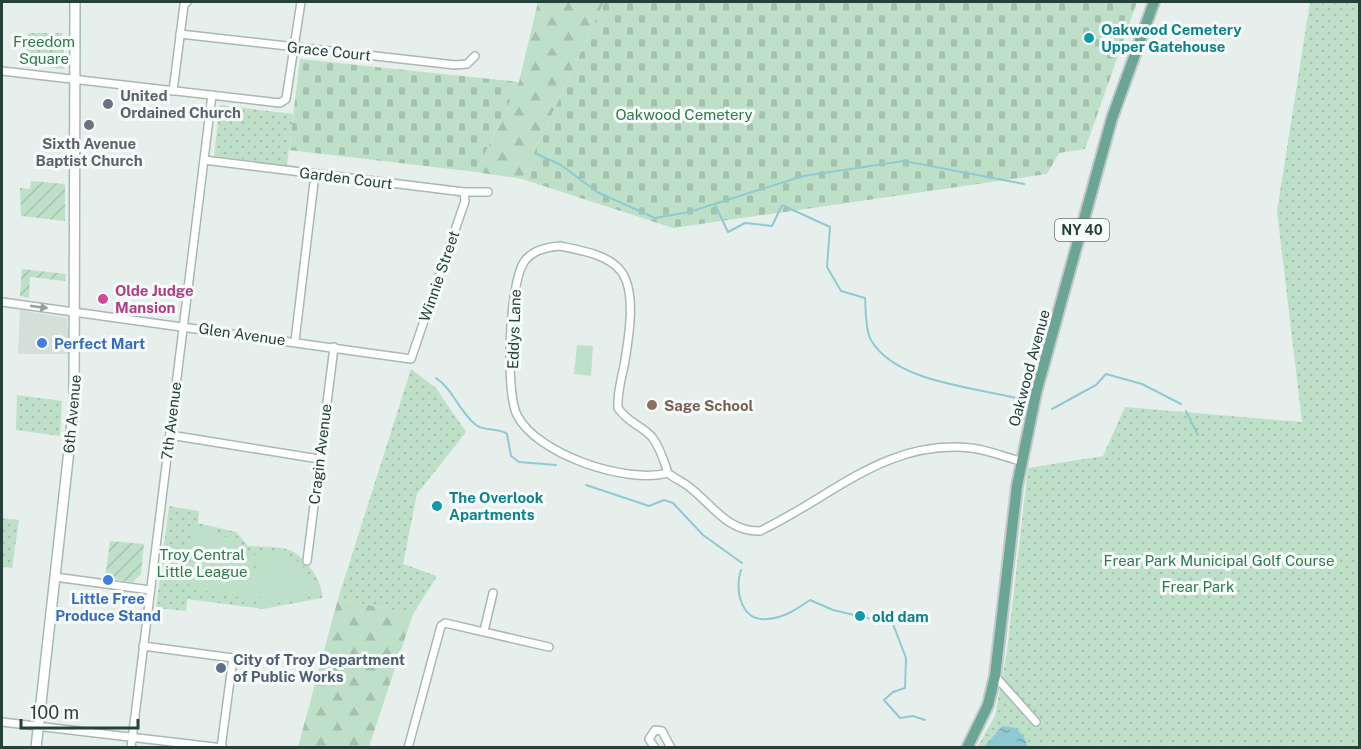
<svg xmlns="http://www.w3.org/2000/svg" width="1361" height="749" viewBox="0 0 1361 749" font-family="'Public Sans',sans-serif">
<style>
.built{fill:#d4dfda}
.grass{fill:url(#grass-dots)}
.forest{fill:url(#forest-firs)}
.cemetery{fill:url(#cemetery-stones)}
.garden{fill:url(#garden-furrows)}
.pitch{fill:#bfe0c8}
.water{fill:url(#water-ripples)}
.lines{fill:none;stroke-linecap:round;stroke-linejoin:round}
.stream{stroke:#8ec9d4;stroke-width:2}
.street-casing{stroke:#a8b8b2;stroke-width:10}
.secondary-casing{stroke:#a4bbb3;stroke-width:12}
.primary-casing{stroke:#c2cac8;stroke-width:14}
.street{stroke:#fff;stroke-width:7}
.secondary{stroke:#fff;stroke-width:9}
.primary{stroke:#6aa596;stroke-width:10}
.oneway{fill:#92a09c}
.culture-dot{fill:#0f9aa8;stroke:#f7fbf9;stroke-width:2}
.worship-dot{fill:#6b7280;stroke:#f7fbf9;stroke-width:2}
.hotel-dot{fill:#d1479c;stroke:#f7fbf9;stroke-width:2}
.shop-dot{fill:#3f7fe0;stroke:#f7fbf9;stroke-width:2}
.education-dot{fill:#8d6e63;stroke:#f7fbf9;stroke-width:2}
.service-dot{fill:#5c6f8a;stroke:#f7fbf9;stroke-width:2}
.labels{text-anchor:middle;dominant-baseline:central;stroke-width:6;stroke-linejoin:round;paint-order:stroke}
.shield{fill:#f7fbf9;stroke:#637a73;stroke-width:1.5}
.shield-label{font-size:14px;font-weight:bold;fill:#24423a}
.culture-label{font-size:15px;font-weight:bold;fill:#0d838f;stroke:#f7fbf9;text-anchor:start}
.park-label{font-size:15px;fill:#2d7a4b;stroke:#f7fbf9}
.street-label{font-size:15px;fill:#24423a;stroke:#f7fbf9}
.worship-label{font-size:15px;font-weight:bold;fill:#5b616d;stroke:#f7fbf9;text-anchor:start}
.hotel-label{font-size:15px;font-weight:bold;fill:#b23c85;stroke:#f7fbf9;text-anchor:start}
.shop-label{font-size:15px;font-weight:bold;fill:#366cbe;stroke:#f7fbf9;text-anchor:start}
.education-label{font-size:15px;font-weight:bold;fill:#785e54;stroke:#f7fbf9;text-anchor:start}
.service-label{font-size:15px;font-weight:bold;fill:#4e5e75;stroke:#f7fbf9;text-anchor:start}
</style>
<defs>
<pattern id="grass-dots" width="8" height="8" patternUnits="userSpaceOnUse" patternTransform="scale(1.5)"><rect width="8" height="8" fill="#bfe0c8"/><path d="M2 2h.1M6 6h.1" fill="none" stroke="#a4c1ad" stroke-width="1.8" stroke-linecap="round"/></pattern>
<pattern id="forest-firs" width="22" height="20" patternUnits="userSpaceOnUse" patternTransform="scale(1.5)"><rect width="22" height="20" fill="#bfe0c8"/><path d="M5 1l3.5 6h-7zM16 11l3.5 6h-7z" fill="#a4c1ad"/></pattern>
<pattern id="cemetery-stones" width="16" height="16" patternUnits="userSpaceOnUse" patternTransform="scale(1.5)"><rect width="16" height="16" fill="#bfe0c8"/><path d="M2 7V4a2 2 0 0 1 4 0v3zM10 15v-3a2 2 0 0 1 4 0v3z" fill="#a4c1ad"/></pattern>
<pattern id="garden-furrows" width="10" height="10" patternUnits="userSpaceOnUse" patternTransform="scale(1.5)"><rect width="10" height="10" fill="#bfe0c8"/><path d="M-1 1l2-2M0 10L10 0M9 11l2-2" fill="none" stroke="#a4c1ad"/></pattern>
<pattern id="water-ripples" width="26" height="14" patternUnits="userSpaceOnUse" patternTransform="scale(1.5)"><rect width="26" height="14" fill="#8ec9d4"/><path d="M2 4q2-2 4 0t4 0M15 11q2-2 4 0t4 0" fill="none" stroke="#74a5ad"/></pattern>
</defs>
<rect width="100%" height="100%" fill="#e6efeb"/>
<!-- built -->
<path class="built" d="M20,310L67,318L69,354H18Z"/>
<!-- grass -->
<g class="grass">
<path d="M1310,2H1359V747L977,748L995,716L1007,651L1028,468L1103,456L1125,407L1302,422L1277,211Z"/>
<path d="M28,33H63L59,41H63L64,69L27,65Z"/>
<path d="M220,105L293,114L287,165L214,156Z"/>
<path d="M411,369L436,388L466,432L417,494L403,564L437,576L413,614L338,599Z"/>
<path d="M17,395L62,401L60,436L16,430Z"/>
<path d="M169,506L199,511L198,523L236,532L248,546C260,547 281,546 292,551C306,559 324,582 322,598L263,609L187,599L186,611L156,608Z"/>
<path d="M2,518L19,520L12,568L2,567Z"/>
</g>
<!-- forest -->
<g class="forest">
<path d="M538,2H604L522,179L476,172L519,82Z"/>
<path d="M338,599L413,614L369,747H298Z"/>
</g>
<!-- cemetery -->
<g class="cemetery">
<path d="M604,2H1137L1085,149L1059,153L1047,174L673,228L522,179Z"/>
<path d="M300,59L519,82L476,172L289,150Z"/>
</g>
<!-- garden -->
<g class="garden">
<path d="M31,181L65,184V221L21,216L20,188L30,189Z"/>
<path d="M22,269L66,274L65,281L30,277L29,298L20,296Z"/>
<path d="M110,541L144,544L141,574L133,582L105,578Z"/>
</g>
<!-- pitch -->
<g class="pitch">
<path d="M577,345L593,346L591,376L574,374Z"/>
<path d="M194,527C232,533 266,556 254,600L189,588Z"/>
<path d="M276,552C299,555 311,574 318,595L262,606L254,555Z"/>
</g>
<!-- water -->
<path class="water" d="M1002,726L1016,728L1024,737L1028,747H984Z"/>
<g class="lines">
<!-- stream -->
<g class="stream">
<path d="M537,154L561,165L597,192L655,218L689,212L803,176L904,161L1024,184"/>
<path d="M715,205L728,232L745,223L772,226L782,205L830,227L827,267L841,291L865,298C866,310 865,330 871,340C895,382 973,387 1016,398"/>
<path d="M436,378C453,389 460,413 476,425C486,432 498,427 507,434L511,456L519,462L556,465"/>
<path d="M1052,409L1096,385L1106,374L1142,384L1181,404"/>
<path d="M1186,411L1198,435"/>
<path d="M586,485L649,506L664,500L673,503L703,535L742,563"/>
<path d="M741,570C734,589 741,622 767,619C784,618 797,609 810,600L833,610L893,624L906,658L905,688L893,692L884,700L900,718L913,716L925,720"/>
</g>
<!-- street casing -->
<g class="street-casing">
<g id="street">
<path d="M180,34L455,65L467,64L475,56"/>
<path d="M2,71L280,103L286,99L301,2"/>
<path d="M173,91L184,5L187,2"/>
<path d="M204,160L464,192H488"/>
<path d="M560,246C579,250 607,254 620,270C638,291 628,342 624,366C621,380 617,394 618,408C628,423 641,425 652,437C660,447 664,461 668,473C627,484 537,455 517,415C505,391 509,285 524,262C532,250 546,247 560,246Z"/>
<path d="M2,302L411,359L465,201L464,192"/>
<path d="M295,341L315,174"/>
<path d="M170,435L319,459"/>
<path d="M668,473C674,478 681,481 688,486C712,504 727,532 760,531C832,497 886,439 971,448C988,450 1005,457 1020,461"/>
<path d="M307,561L334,347"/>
<path d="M55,577L150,590"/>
<path d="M484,631L493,593"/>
<path d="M143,646L233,658L221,748"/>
<path d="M995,676L1036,722"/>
<path d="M2,722L223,748"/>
<path d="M131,748L212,95"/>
<path d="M408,748L441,626L445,623L549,647"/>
<path d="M655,748L649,739L655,730L662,731L671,748"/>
</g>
</g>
<!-- secondary casing -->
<g class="secondary-casing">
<path id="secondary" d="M36,748L74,405L75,2"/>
</g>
<!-- primary casing -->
<g class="primary-casing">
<path id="primary" d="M967,748L988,705L995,676L1017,486L1036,393L1112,118L1154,2"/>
</g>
<!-- street -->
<use href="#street" class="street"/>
<!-- secondary -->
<use href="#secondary" class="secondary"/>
<!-- primary -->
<use href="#primary" class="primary"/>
</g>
<!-- one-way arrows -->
<defs><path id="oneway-solid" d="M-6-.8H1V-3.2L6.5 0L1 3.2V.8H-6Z" transform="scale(1.5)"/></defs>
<use class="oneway" href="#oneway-solid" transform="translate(39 307) rotate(8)"/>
<!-- markers -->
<g class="culture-dot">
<circle cx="1089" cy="38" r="6"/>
<circle cx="437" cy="506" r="6"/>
<circle cx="860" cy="616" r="6"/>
</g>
<g class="worship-dot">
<circle cx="108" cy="104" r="6"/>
<circle cx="89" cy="125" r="6"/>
</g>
<circle class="hotel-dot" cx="103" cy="299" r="6"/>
<g class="shop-dot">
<circle cx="42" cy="343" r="6"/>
<circle cx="108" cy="580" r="6"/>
</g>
<circle class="education-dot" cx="652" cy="405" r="6"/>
<circle class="service-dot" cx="221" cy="668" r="6"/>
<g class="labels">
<!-- shield labels -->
<rect class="shield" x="1055" y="219" width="54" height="22" rx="4.5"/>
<g class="shield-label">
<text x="1082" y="230">NY 40</text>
</g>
<!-- culture labels -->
<g class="culture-label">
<text x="1101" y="29">Oakwood Cemetery<tspan x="1101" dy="17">Upper Gatehouse</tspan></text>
<text x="449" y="497">The Overlook<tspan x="449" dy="17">Apartments</tspan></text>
<text x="872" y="616">old dam</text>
</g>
<!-- park labels -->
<g class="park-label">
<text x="44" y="41">Freedom<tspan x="44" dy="17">Square</tspan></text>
<text x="684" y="114">Oakwood Cemetery</text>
<text x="202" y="554">Troy Central<tspan x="202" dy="17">Little League</tspan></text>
<text x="1219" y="560">Frear Park Municipal Golf Course</text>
<text x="1198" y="586">Frear Park</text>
</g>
<!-- street labels -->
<g class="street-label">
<text transform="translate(329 51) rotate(6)">Grace Court</text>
<text transform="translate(346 178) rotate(7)">Garden Court</text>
<text transform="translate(439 276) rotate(-71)">Winnie Street</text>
<text transform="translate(514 329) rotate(-88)">Eddys Lane</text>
<text transform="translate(242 334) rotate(8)">Glen Avenue</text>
<text transform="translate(1029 368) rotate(-75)">Oakwood Avenue</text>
<text transform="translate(72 414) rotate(-85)">6th Avenue</text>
<text transform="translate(171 421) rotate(-83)">7th Avenue</text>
<text transform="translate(320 454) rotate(-83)">Cragin Avenue</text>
</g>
<!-- worship labels -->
<g class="worship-label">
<text x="120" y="95">United<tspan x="120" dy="17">Ordained Church</tspan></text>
<text x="89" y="143" text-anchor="middle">Sixth Avenue<tspan x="89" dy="17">Baptist Church</tspan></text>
</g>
<!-- hotel labels -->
<g class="hotel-label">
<text x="115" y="290">Olde Judge<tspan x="115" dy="17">Mansion</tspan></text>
</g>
<!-- shop labels -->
<g class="shop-label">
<text x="54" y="343">Perfect Mart</text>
<text x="108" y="598" text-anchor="middle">Little Free<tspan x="108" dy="17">Produce Stand</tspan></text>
</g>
<!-- education labels -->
<g class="education-label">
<text x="664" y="405">Sage School</text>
</g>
<!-- service labels -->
<g class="service-label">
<text x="233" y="659">City of Troy Department<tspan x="233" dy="17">of Public Works</tspan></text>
</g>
</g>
<!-- border -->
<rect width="1361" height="749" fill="none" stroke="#24423a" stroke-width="6"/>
<!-- scale -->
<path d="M21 719v9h117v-9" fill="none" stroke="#24423a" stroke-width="3"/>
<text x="30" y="719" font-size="18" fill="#24423a" stroke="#f7fbf9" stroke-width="4.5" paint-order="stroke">100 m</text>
</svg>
